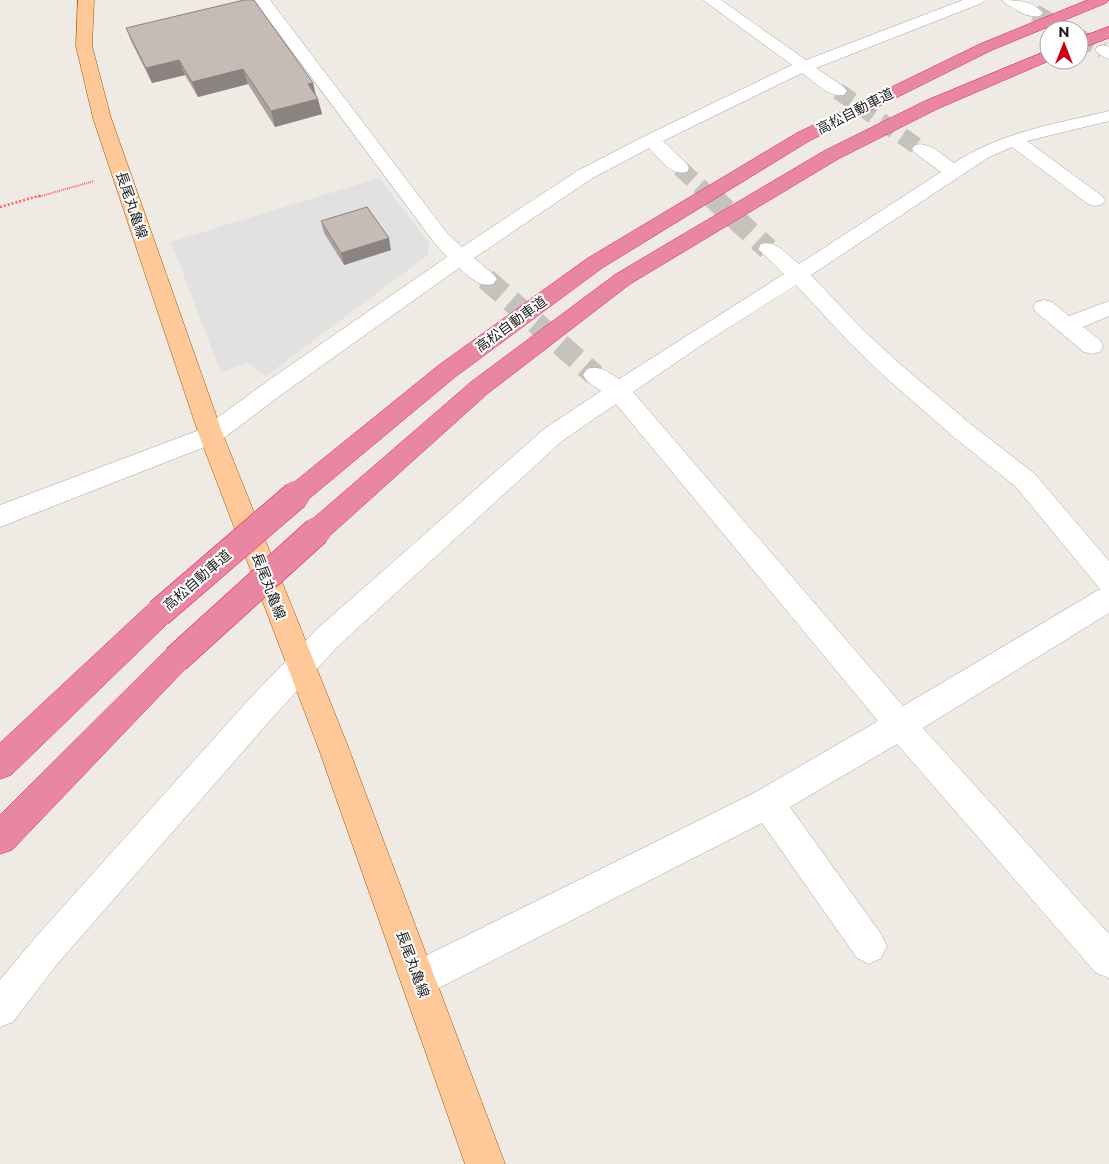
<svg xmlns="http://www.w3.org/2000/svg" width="1109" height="1164" viewBox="0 0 1109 1164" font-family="Montserrat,'Noto Sans JP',sans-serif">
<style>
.parking{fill:#e1e1e1}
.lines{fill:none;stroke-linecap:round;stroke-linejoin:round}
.minor-tunnel-far1{stroke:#c5c1bb;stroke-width:17;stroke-dasharray:17 9;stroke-linecap:butt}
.minor-tunnel{stroke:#c5c1bb;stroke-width:22;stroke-dasharray:22 11;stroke-linecap:butt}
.minor-casing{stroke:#a4a4a4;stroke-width:1}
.major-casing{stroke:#975600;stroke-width:1}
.highway-casing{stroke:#de1e73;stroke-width:1}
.path-far1{stroke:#fe6565;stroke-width:2;stroke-dasharray:1 1;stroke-linecap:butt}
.path{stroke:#fe6565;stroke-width:2.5;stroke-dasharray:2 2;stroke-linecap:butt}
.minor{fill:#fff;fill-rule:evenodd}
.major{fill:#ffc898;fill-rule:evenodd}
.highway{fill:#e987a3;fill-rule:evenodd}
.highway-bridge-casing{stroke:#de1e73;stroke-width:29;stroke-linecap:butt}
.highway-bridge{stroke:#e987a3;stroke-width:28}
.wall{fill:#aba19d}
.shaded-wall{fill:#8b837f}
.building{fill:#c7bbb6;stroke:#8b837f}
.labels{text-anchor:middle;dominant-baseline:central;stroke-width:4;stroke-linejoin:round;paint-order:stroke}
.street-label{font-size:14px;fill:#1d1d1d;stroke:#fff}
</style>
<rect width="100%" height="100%" fill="#efeae3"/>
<!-- parking -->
<path class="parking" d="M379,178L429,243L428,255L266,376L248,362L221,373L171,242Z"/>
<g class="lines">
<!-- minor-tunnel-far1 -->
<g class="minor-tunnel-far1">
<path d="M1035,13L1066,30"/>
<path d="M1079,37L1103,50"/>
<path d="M838,91L921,149"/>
<path d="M680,168L711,197"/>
</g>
<!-- minor-tunnel -->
<g class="minor-tunnel">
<path d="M710,195L768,249"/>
<path d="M486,279L595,375"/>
</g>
<!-- minor casing -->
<g class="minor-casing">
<g id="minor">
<path d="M254,0H270L447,233L462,247L577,171L645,136L792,65L703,0H721L806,60L963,0H985L982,3L816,68L844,87L847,91L844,95C829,98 814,81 802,73L663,141L687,164L689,168L687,172C671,176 660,159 649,148L591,179L474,258L493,274L497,279L493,284C479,288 470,277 459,268L285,392L220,441L0,527V505L202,429L269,380L447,257L433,241Z"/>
<path d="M1002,0C1017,0 1033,1 1043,13L1040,16C1028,19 1015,9 1005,3Z"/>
<path d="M1103,45L1109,47V59L1103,57L1095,50L1097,47Z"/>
<path d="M1109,111V121L1027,141L1102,196L1105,200L1102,204L1095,206L1088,204L1012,147L989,157L811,275L863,330L900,364L973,426L1034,473L1109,561V613L923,728L1109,934V978L1096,973L897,744L790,807L881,934L887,946L881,958L869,964L857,958L762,823L431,992L418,997L405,992L400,979L405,966L754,793L878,721L616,404L562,441L337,647L274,716L58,963L13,1022L0,1027V980L34,939L252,696L317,629L544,429L601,391L587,381L583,375L587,369C600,365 608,372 619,379L784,274L758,249L761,244C777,240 787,255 799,264L941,172L915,153L912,149L915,145C929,141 942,155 954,163C1001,132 1055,124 1109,111ZM796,285L847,340L884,376L955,438L1016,487L1100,589L903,706L633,392L703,344Z"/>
<path d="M1044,300L1052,302L1069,316L1109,301V316L1083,327L1100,340L1103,346L1100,352L1092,354L1084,352L1036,312L1033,307L1036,302Z"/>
</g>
</g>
<!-- major casing -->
<g class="major-casing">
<path id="major" d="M78,0H94L92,46L111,118L223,435L347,744L505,1164H465L317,744L199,435L93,118L76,46Z"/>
</g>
<!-- highway casing -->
<g class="highway-casing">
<g id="highway">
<path d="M1088,0H1109L1106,3L992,50L809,141L602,268L455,377L305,502L296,505L287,502L283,495L287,488L439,365L588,258L797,133L980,44Z"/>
<path d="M1109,27V38L1079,49V38Z"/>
<path d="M1049,50V60H1051L937,109L838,159L630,284L487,394L326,539L317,542L308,539L304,531L308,523L471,382L616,274L824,151L925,101Z"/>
<path d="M159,601L169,604L173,613L169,622L11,775L0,779V743L149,604Z"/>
<path d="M176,646L186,650L191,659L186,668L12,850L0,854V815L166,650Z"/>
</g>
</g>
<!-- path-far1 -->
<path class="path-far1" d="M38,197L94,181"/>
<!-- path -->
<path class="path" d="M0,207L42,195"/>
<!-- minor -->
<use href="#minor" class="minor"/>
<!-- major -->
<use href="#major" class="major"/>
<!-- highway -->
<use href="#highway" class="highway"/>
<!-- highway-bridge casing -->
<g class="highway-bridge-casing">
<g id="highway-bridge">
<path d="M159,613L296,495"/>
<path d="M176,659L317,531"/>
</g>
</g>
<!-- highway-bridge -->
<use href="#highway-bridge" class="highway-bridge"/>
</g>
<!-- wall -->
<g class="wall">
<path d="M126,28L313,83L316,95L322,114L275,127L248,84L198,97L185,75L152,83L132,43Z"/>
<path d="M321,221L391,250L344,265L324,233Z"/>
</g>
<!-- shaded-wall -->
<g class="shaded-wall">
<path d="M179,60L185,75L152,83L146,68Z"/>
<path d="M243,69L248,84L198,97L192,82Z"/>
<path d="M313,83L316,98L308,84Z"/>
<path d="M318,99L322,114L275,127L271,111Z"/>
<path d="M389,238L391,250L344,265L341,253Z"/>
</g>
<!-- building -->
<g class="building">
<path d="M244,0H254L313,83L308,84L318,99L271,111L243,69L192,82L179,60L146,68L126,28Z"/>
<path d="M367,207L389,238L341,253L321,221Z"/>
</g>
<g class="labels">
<!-- street labels -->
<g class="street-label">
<text transform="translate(855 111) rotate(-27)">高松自動車道</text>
<text transform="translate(132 205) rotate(71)">長尾丸亀線</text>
<text transform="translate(511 324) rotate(-36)">高松自動車道</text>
<text transform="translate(197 580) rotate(-41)">高松自動車道</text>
<text transform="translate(269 586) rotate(69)">長尾丸亀線</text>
<text transform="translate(413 964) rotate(70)">長尾丸亀線</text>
</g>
</g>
<!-- north arrow -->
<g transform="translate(1064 45)"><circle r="24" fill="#ffffff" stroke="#a5a5a5"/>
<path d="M0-4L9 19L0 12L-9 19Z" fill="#cb0014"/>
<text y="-8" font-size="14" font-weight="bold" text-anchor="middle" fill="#1d1d1d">N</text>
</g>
</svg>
